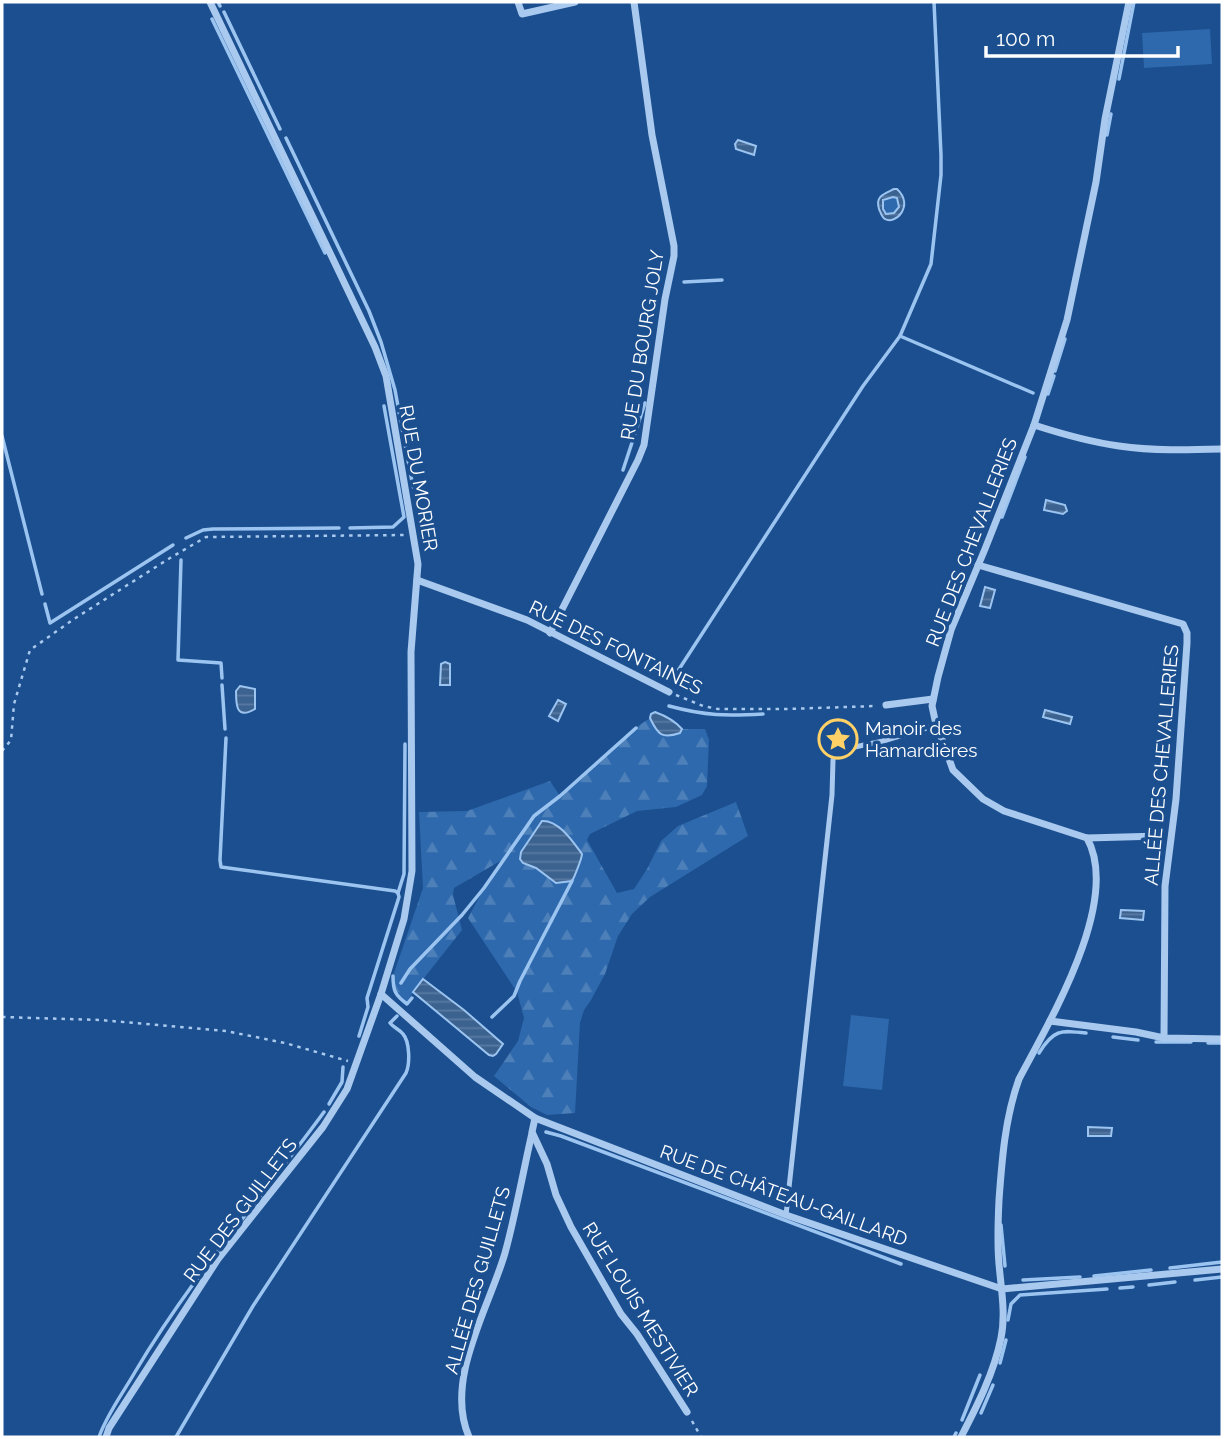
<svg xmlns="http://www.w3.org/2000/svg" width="1224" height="1439" viewBox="0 0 1224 1439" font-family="Raleway,sans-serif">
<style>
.forest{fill:url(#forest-firs)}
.pitch{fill:#2e69ad}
.water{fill:url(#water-rules);stroke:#9cc4f0;stroke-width:2;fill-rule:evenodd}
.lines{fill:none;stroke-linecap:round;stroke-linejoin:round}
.stream{stroke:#9cc4f0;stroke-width:3.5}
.path{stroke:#a9c9ee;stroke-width:2.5;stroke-dasharray:3.5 5;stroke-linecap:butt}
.lane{stroke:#a9c9ee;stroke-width:5}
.street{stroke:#a9c9ee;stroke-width:7}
.labels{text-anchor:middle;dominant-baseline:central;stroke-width:7;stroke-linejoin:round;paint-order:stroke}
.street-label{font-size:19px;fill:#fff;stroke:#1b4f8f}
.poi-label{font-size:19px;fill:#fff;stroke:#1b4f8f;text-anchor:start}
</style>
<defs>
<pattern id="forest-firs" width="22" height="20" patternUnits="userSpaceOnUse" patternTransform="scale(1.75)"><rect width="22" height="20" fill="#2e69ad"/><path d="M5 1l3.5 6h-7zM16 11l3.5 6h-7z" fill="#4d80b9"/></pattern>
<pattern id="water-rules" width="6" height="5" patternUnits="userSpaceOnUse" patternTransform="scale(1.75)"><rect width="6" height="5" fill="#3c6290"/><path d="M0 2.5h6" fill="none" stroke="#597aa1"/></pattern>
</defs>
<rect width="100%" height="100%" fill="#1b4f8f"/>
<!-- forest -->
<g class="forest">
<circle cx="891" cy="206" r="9"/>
<path d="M650,718L656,729L680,733L682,729H705L709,740L707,786L702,795L676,807L637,811L590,834L587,840L617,893L634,889L647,869L661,841L678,826L736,802L748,836L650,897L632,914L618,936L605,974L591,1000L584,1010L580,1023L575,1113L547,1115L531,1107L494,1076L518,1041L524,1018L517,992L468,918L484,888L502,860L454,888L453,895L462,930L413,992L407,1004C395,995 393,991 393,976L423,888L419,812L467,811L550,781L560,796L635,728Z"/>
</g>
<!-- pitch -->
<g class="pitch">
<path d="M1210,29L1212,64L1144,68L1142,33Z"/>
<path d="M851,1015L889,1019L882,1090L843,1086Z"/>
</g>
<!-- water -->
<g class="water">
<path d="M738,140L756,146L754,155L736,149L735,144Z"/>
<path d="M894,189H897C915,206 895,225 885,219C882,218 880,211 879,209C875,196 884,194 894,189ZM893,197L897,198L899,207L894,213L886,214L883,209V200Z"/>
<path d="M1046,500L1065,505L1067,511L1063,514L1044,510Z"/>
<path d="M985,587L995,590L990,608L980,606Z"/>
<path d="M445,662L450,664V685H440L441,664Z"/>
<path d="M240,686L255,689V709C236,720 236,705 236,691Z"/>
<path d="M558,700L566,704L558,721L549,716Z"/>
<path d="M1045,710L1072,717L1070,724L1043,717Z"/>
<path d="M655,712C666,716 675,721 682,729L680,733C662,739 658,735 650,718L651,714Z"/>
<path d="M542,821C559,820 573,842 582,854C582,858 574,878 572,881L556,883L536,868L523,863L520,859L521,852Z"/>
<path d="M1121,910L1144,911L1143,920L1120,918Z"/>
<path d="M423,979L464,1010L503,1044L496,1054L493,1056L489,1055L413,992Z"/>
<path d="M1088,1127L1112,1128L1111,1136H1088Z"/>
</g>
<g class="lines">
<!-- stream -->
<g class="stream">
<path d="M218,2L220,6"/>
<path d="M224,12L280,129"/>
<path d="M212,19L325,253"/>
<path d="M1119,79L1134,2"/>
<path d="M1107,135L1111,114"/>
<path d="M286,138L369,311L381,342L395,390L413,487"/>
<path d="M684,282L722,280"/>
<path d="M900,336L1033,393"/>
<path d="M1055,371L1065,339"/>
<path d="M1048,394L1054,376"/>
<path d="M2,436L42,594"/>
<path d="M623,470L645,403"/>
<path d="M1002,517L1025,457"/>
<path d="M350,528L393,527L404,517L384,406"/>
<path d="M186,538L203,530L213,529L339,528"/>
<path d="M181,560L178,660L221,663L222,678"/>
<path d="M45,604L50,623L173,545"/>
<path d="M672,680L863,386L900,336L931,264L941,175V155L934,2"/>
<path d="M222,685L225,729"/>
<path d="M669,706C706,716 726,716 763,714"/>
<path d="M226,738L220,860L221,867L395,891L398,893L399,897L367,998L368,1007L359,1036"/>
<path d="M398,893L404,874L405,744"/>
<path d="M393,976C393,991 395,995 407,1004L412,998"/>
<path d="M401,983L410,969L462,915L484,888L534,816L560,796L636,728"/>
<path d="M492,1017L514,996L520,981L572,881"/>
<path d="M1113,1037L1138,1040"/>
<path d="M1156,1042H1191"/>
<path d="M1208,1043H1222"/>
<path d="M1039,1053C1053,1030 1060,1030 1086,1033"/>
<path d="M329,1104L342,1082L343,1067"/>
<path d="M546,1132L561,1136L901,1264"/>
<path d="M1001,1225L1005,1266"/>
<path d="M1170,1268L1222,1262"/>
<path d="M1094,1276L1151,1270"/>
<path d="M1023,1280L1080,1277"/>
<path d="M1195,1280L1222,1277"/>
<path d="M1149,1285L1175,1282"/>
<path d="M1120,1288L1133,1287"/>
<path d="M1008,1320L1011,1304L1020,1295L1107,1289"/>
<path d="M1000,1363L1006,1340"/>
<path d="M981,1413L993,1385"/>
<path d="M962,1420L980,1375"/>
<path d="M99,1437C107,1414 123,1393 135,1372C190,1279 261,1198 324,1112"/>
<path d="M176,1437L253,1306L406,1073C410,1064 410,1042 403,1034C399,1029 394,1028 390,1023L397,1016"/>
<path d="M954,1437L956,1433"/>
</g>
<!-- path -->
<g class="path">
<path d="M676,695L703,706L718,709H787L876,706"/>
<path d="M2,751L11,740L14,704L30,650L74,619L170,558L206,537L404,535"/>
<path d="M2,1017L100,1020L226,1031L285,1043L348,1061"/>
<path d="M692,1421L701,1437"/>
</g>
<!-- lane -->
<path class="lane" d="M786,1215L832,795L833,760L836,751L883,741L937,725"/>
<!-- street -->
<g class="street">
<path d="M518,2L522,14L575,2"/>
<path d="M1034,425C1062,434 1090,442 1119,446C1153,451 1188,450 1222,449"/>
<path d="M978,565L1183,624L1187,633V643L1176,799L1165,886L1164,1038"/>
<path d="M417,580L527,620L669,692"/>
<path d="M550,633L638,460L644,445L665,299L674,256V246L652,135L634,2"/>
<path d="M886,705L933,699"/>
<path d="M1087,838L1160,836"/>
<path d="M381,994L475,1077L535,1118L786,1215L1002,1289L1222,1269"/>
<path d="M1050,1021L1136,1032L1164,1038L1222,1039"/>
<path d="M535,1118L532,1132L547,1164L556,1195L571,1227L621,1314L637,1334L687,1412"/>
<path d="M106,1437L109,1428L218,1259L323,1127L347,1089L381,994L404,919L412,871L411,652L418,564L386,376L375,347L210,2"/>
<path d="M469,1437C444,1380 489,1308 505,1253C516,1213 523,1172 532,1133"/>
<path d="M961,1437C977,1406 994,1373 1001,1338C1006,1314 1001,1288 999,1264C997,1243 998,1221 999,1200C1002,1159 1005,1118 1019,1079C1049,1022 1122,901 1087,838L1004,811L983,799L953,770L935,720L932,706L938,677L951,630L985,549L1034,425L1067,320L1096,182L1105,119L1129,2"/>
</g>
</g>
<!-- icons -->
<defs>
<g id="sight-ring" transform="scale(2.0125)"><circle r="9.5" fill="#1b4f8f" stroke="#ffd166" stroke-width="1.5"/><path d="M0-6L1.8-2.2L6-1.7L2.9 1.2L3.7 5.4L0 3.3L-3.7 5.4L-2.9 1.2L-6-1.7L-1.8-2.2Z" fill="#ffd166"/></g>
</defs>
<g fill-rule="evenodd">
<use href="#sight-ring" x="838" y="739"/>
</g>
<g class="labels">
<!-- street labels -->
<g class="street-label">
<text transform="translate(642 345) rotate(-81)">RUE DU BOURG JOLY</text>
<text transform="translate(419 478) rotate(80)">RUE DU MORIER</text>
<text transform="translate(971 542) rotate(-69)">RUE DES CHEVALLERIES</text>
<text transform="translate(616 647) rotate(26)">RUE DES FONTAINES</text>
<text transform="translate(1161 765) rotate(-85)">ALLÉE DES CHEVALLERIES</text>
<text transform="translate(784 1195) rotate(20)">RUE DE CHÂTEAU-GAILLARD</text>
<text transform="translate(240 1210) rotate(-53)">RUE DES GUILLETS</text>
<text transform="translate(477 1280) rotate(-74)">ALLÉE DES GUILLETS</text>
<text transform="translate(641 1309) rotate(58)">RUE LOUIS MESTIVIER</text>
</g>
<!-- poi labels -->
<g class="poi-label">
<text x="865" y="728">Manoir des<tspan x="865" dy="22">Hamardières</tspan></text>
</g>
</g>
<!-- border -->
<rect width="1224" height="1439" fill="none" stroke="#ffffff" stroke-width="7"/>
<!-- scale -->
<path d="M986 46v10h192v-10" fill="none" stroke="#ffffff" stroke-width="3.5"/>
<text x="996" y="46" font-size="21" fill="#ffffff" stroke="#1b4f8f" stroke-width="5" paint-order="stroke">100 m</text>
</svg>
